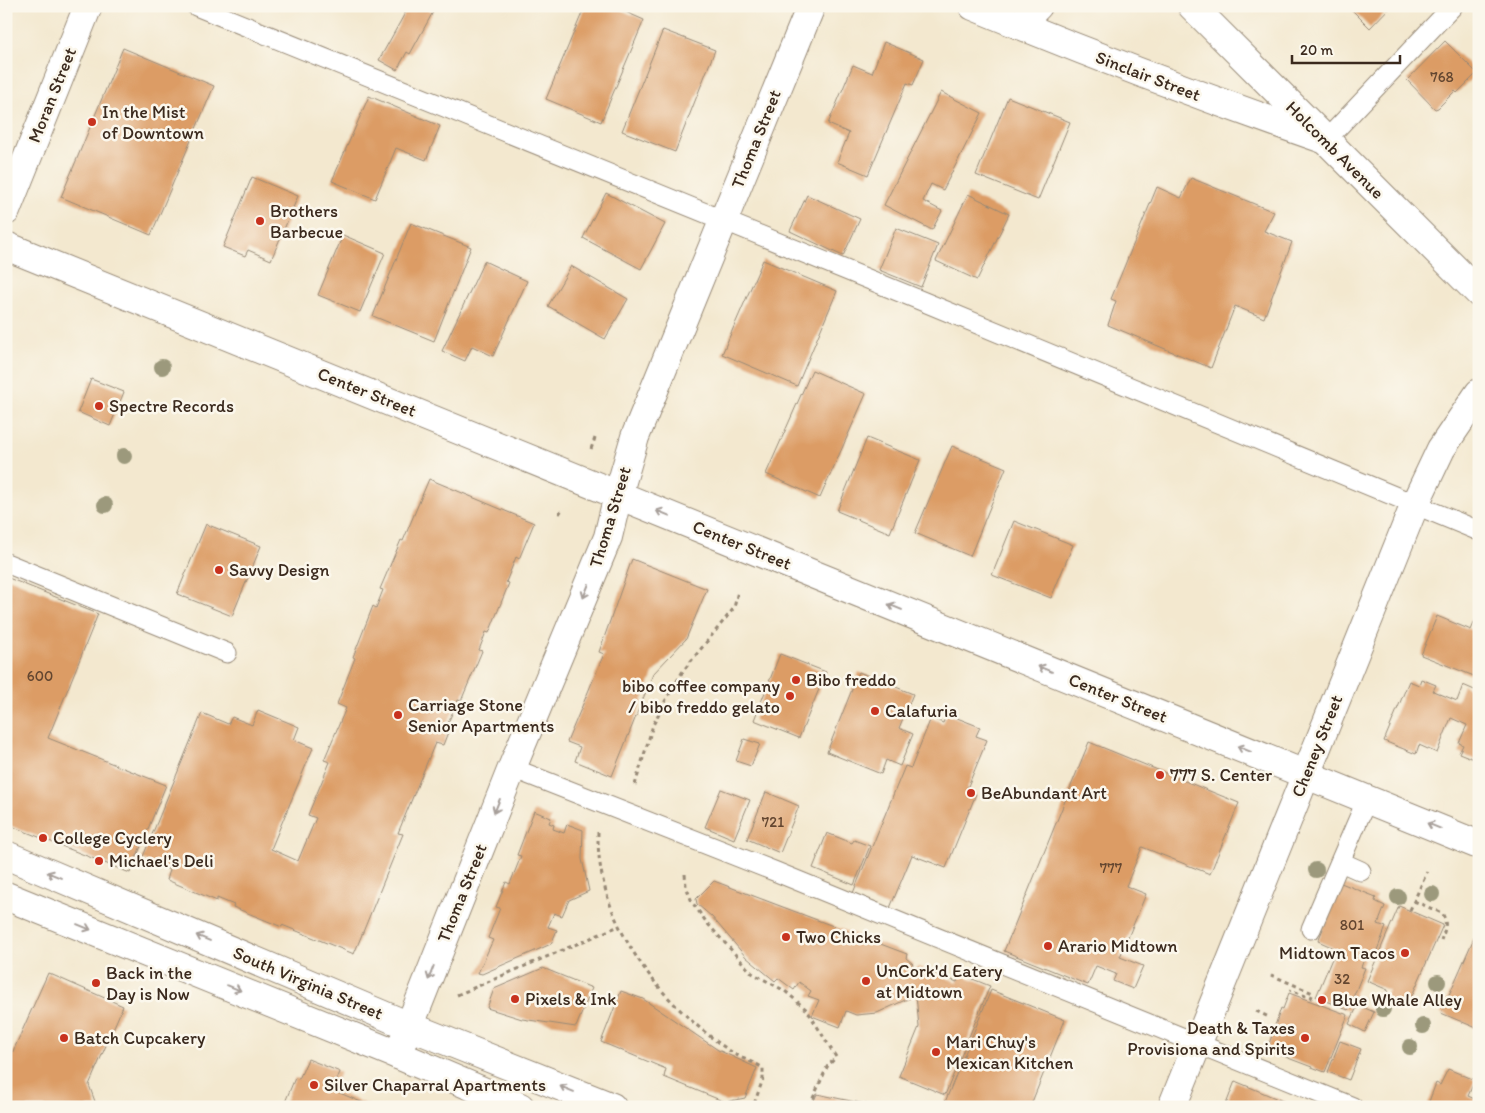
<svg xmlns="http://www.w3.org/2000/svg" width="1485" height="1113" viewBox="0 0 1485 1113" font-family="Itim,sans-serif">
<style>
.building{fill:#dc9c65}
.lines{fill:none;stroke-linecap:round;stroke-linejoin:round}
.lane-casing{stroke:#978976;stroke-width:21}
.street-casing{stroke:#978976;stroke-width:30}
.secondary-casing{stroke:#978976;stroke-width:30}
.primary-casing{stroke:#978976;stroke-width:30}
.path{stroke:#978976;stroke-width:3;stroke-dasharray:4 4;stroke-linecap:butt}
.lane{stroke:#fff;stroke-width:19}
.street{stroke:#fff;stroke-width:28}
.secondary{stroke:#fff;stroke-width:28}
.primary{stroke:#fff;stroke-width:28}
.tree{fill:#9c997c}
.oneway{stroke:#a79f9a}
.poi-dot{fill:#c8321e;stroke:#fbf7ec;stroke-width:2}
.labels{text-anchor:middle;dominant-baseline:central;stroke-width:5;stroke-linejoin:round;paint-order:stroke}
.number-label{font-size:15px;fill:#634630}
.street-label{font-size:18px;fill:#3b2a1e;stroke:#fbf7ec}
.poi-label{font-size:18px;fill:#3b2a1e;stroke:#fbf7ec;text-anchor:start}
</style>
<rect width="100%" height="100%" fill="#fbf7ec"/>
<filter id="ink" filterUnits="userSpaceOnUse"><feTurbulence type="fractalNoise" baseFrequency=".02" numOctaves="2"/><feDisplacementMap in="SourceGraphic" scale="10" xChannelSelector="R" yChannelSelector="G"/><feConvolveMatrix kernelMatrix="1 2 1 2 8 2 1 2 1" color-interpolation-filters="sRGB"/></filter>
<filter id="wash" filterUnits="userSpaceOnUse"><feTurbulence type="fractalNoise" baseFrequency=".0096" numOctaves="4" result="noise"/><feDisplacementMap in="SourceGraphic" scale="20" xChannelSelector="R" yChannelSelector="G"/><feGaussianBlur stdDeviation="1.12" result="paint"/><feColorMatrix in="noise" values="0 0 0 0 0 0 0 0 0 0 0 0 0 0 0 0 0 1.4 0 .05"/><feComposite in="paint" operator="in"/></filter>
<g filter="url(#wash)">
<rect width="100%" height="100%" fill="#f3e8cf"/>
<g id="blocks">
<!-- building -->
<g class="building">
<path d="M409,6H423L433,12L410,54L407,52L397,70L379,60Z"/>
<path d="M585,6H612L644,20L601,122L546,99Z"/>
<path d="M1348,6H1391L1370,28Z"/>
<path d="M663,30L715,50L675,152L622,131Z"/>
<path d="M1445,41L1477,73L1457,93L1455,91L1438,108L1435,109L1407,80Z"/>
<path d="M884,42L924,59L913,85L907,83L868,175L837,162L849,133L828,124L853,65L872,73Z"/>
<path d="M123,48L214,86L151,235L61,197Z"/>
<path d="M941,92L982,113L943,190L931,184L923,201L942,211L932,230L884,205Z"/>
<path d="M369,96L440,126L426,160L396,148L375,199L332,181Z"/>
<path d="M1008,97L1070,122L1038,200L976,175Z"/>
<path d="M252,177L298,196L271,260L248,250L245,256L223,247Z"/>
<path d="M1191,178L1274,212L1264,231L1292,242L1264,318L1235,306L1211,368L1108,325L1116,301L1111,299L1157,187L1181,198Z"/>
<path d="M606,193L665,224L641,269L583,238Z"/>
<path d="M968,194L1009,214L977,280L936,261Z"/>
<path d="M807,195L860,219L843,256L790,231Z"/>
<path d="M411,223L471,247L434,341L373,316Z"/>
<path d="M896,228L938,245L921,287L879,270Z"/>
<path d="M343,235L385,253L360,312L318,295Z"/>
<path d="M763,260L837,291L797,386L722,354Z"/>
<path d="M484,261L527,281L493,356L472,346L465,361L442,351Z"/>
<path d="M571,266L628,299L605,339L548,306Z"/>
<path d="M812,370L866,394L820,498L766,474Z"/>
<path d="M91,379L124,392L110,426L78,412Z"/>
<path d="M867,438L920,460L890,533L837,511Z"/>
<path d="M952,446L1006,468L970,556L915,533Z"/>
<path d="M429,479L534,523L519,559L516,557L506,582L509,583L489,633L486,632L479,650L482,651L461,701L458,700L447,725L450,727L443,745L435,743L398,833L403,834L354,954L282,925V927L233,907L234,905L217,898V901L167,880L170,870L142,859L202,713L228,724L232,717L252,725L258,710L299,727L294,740L313,748L271,849L298,861L316,818L308,815L330,762L324,760L346,708L337,704L355,658L353,657L373,606L376,608L383,590L380,589L401,540L403,541Z"/>
<path d="M1014,521L1073,545L1051,598L992,575Z"/>
<path d="M206,524L261,546L232,616L177,594Z"/>
<path d="M632,559L707,589L686,639L653,674L612,776L575,761L580,747L567,742L604,654L599,652Z"/>
<path d="M6,577L98,614L48,738L166,785L130,873L6,824Z"/>
<path d="M1479,612V678L1421,655L1437,616L1471,630Z"/>
<path d="M780,654L826,672L799,738L754,720Z"/>
<path d="M859,672L913,694L899,728L913,734L900,766L886,760L881,774L827,752Z"/>
<path d="M1421,679L1436,685L1433,691L1457,701L1463,685L1479,692V761L1459,753L1463,745L1459,743L1467,725L1451,718L1437,753L1419,745L1416,754L1384,741L1409,681L1419,685Z"/>
<path d="M947,714L980,727L976,736L987,740L966,791L976,794L946,868L912,855L890,908L853,893L905,766L911,768L931,718L943,723Z"/>
<path d="M744,739L760,744L751,766L736,761Z"/>
<path d="M1089,742L1239,803L1210,874L1142,847L1126,886L1146,894L1120,957L1143,966L1133,989L1113,981L1116,974L1096,966L1088,985L1004,951Z"/>
<path d="M721,789L750,800L734,839L705,827Z"/>
<path d="M766,792L799,806L780,853L747,839Z"/>
<path d="M534,811L551,818L549,823L554,825L553,829L564,833L567,824L583,830L582,859L589,891L569,900L562,916L554,913L548,927L557,930L551,944L482,974L478,973L493,940L488,938L500,908L496,907L506,882L510,884L521,856L517,855Z"/>
<path d="M827,833L852,843L854,840L870,846L854,885L813,868Z"/>
<path d="M714,881L907,954L906,958L913,964V970L919,967L957,982L960,974L990,986L945,1095L899,1076L919,1027L916,995L877,1013L856,1015L846,1011L840,1027L812,1016L819,1000L808,996L811,991L799,982L794,990L778,978L775,981L746,957L712,917L697,904L696,899Z"/>
<path d="M1341,883L1376,897L1375,901L1385,906L1378,924L1386,927L1374,958L1366,955L1361,967L1365,968L1348,1010L1316,997L1336,949L1318,941L1323,929L1321,928Z"/>
<path d="M1399,906L1443,925L1407,1007L1385,997L1388,990L1367,981Z"/>
<path d="M1474,938L1479,940V1029L1441,1013Z"/>
<path d="M543,968L592,988L576,1027L522,1019L487,1008L494,989Z"/>
<path d="M48,973L123,1006L89,1085L97,1107H6V1067Z"/>
<path d="M991,990L1065,1020L1030,1107H943Z"/>
<path d="M621,991L643,999L718,1050L757,1068L745,1098L725,1102L664,1077L666,1069L601,1042Z"/>
<path d="M1289,993L1348,1015L1325,1072L1267,1050L1281,1008L1283,1009Z"/>
<path d="M1358,1005L1374,1012L1365,1032L1349,1024Z"/>
<path d="M1340,1041L1361,1049L1349,1080L1328,1072Z"/>
<path d="M308,1059L340,1072L333,1090L368,1105V1107H283L295,1078L299,1079Z"/>
<path d="M1448,1069L1475,1080L1468,1096L1479,1101V1107H1427L1436,1083L1440,1085Z"/>
<path d="M1235,1081L1297,1107H1225Z"/>
<path d="M817,1094L875,1106V1107H811Z"/>
</g>
</g>
</g>
<g filter="url(#ink)">
<use href="#blocks" fill-opacity="0" stroke="#978976" stroke-width="1"/>
<g class="lines">
<!-- lane casing -->
<g class="lane-casing">
<g id="lane">
<path d="M196,6L922,301L1479,531"/>
<path d="M1326,140L1453,6"/>
<path d="M6,563L227,653"/>
<path d="M512,768L774,871L1353,1107"/>
<path d="M1341,862L1361,871"/>
<path d="M1311,929L1367,799"/>
</g>
</g>
<!-- street casing -->
<g class="street-casing">
<g id="street">
<path d="M973,6C1089,54 1207,99 1326,140"/>
<path d="M1019,25L1038,6"/>
<path d="M6,211L88,6"/>
<path d="M398,1055L512,768L608,537L618,495L635,437L811,6"/>
<path d="M1172,1107L1415,504L1441,449L1479,393"/>
</g>
</g>
<!-- secondary casing -->
<g class="secondary-casing">
<g id="secondary">
<path d="M1192,6L1479,293"/>
<path d="M6,246L1479,845"/>
</g>
</g>
<!-- primary casing -->
<g class="primary-casing">
<g id="primary">
<path d="M6,855L409,1026L612,1107"/>
<path d="M6,896L398,1055L520,1107"/>
</g>
</g>
<!-- path -->
<g class="path">
<path d="M591,449L595,438"/>
<path d="M559,514L563,508"/>
<path d="M635,785L653,725L664,703L683,671L734,608L738,591"/>
<path d="M598,832C596,923 660,1004 733,1053C742,1059 754,1062 763,1068V1079L753,1107"/>
<path d="M685,874L686,886L692,902L707,923L752,973L785,991L807,1010L836,1057L827,1067L809,1107"/>
<path d="M1414,901L1442,913C1448,923 1445,930 1441,940"/>
<path d="M1410,910L1427,872"/>
<path d="M1271,975L1313,993L1311,998L1290,990"/>
<path d="M457,995L619,926"/>
<path d="M1256,1011L1269,1017"/>
</g>
<!-- lane -->
<use href="#lane" class="lane"/>
<!-- street -->
<use href="#street" class="street"/>
<!-- secondary -->
<use href="#secondary" class="secondary"/>
<!-- primary -->
<use href="#primary" class="primary"/>
</g>
<!-- trees -->
<g class="tree">
<circle cx="162" cy="367" r="8"/>
<circle cx="124" cy="456" r="8"/>
<circle cx="105" cy="505" r="8"/>
<circle cx="1316" cy="870" r="8"/>
<circle cx="1432" cy="894" r="8"/>
<circle cx="1398" cy="897" r="8"/>
<circle cx="1438" cy="982" r="8"/>
<circle cx="1383" cy="1009" r="8"/>
<circle cx="1423" cy="1026" r="8"/>
<circle cx="1410" cy="1047" r="8"/>
</g>
<!-- one-way arrows -->
<defs><path id="oneway-shaft" d="M-6 0H5M1.5-3L5.5 0L1.5 3" fill="none" stroke-width="1.6" stroke-linecap="round" stroke-linejoin="round" transform="scale(1.25)"/></defs>
<g class="oneway">
<use href="#oneway-shaft" transform="translate(663 513) rotate(-158)"/>
<use href="#oneway-shaft" transform="translate(586 591) rotate(112)"/>
<use href="#oneway-shaft" transform="translate(895 607) rotate(-158)"/>
<use href="#oneway-shaft" transform="translate(1045 669) rotate(-158)"/>
<use href="#oneway-shaft" transform="translate(1244 749) rotate(-158)"/>
<use href="#oneway-shaft" transform="translate(497 806) rotate(112)"/>
<use href="#oneway-shaft" transform="translate(1434 826) rotate(-158)"/>
<use href="#oneway-shaft" transform="translate(54 875) rotate(-157)"/>
<use href="#oneway-shaft" transform="translate(84 927) rotate(22)"/>
<use href="#oneway-shaft" transform="translate(203 938) rotate(-157)"/>
<use href="#oneway-shaft" transform="translate(431 973) rotate(111)"/>
<use href="#oneway-shaft" transform="translate(234 988) rotate(22)"/>
<use href="#oneway-shaft" transform="translate(567 1089) rotate(-158)"/>
</g>
</g>
<!-- markers -->
<g class="poi-dot">
<circle cx="92" cy="122" r="5"/>
<circle cx="260" cy="221" r="5"/>
<circle cx="99" cy="406" r="5"/>
<circle cx="219" cy="570" r="5"/>
<circle cx="796" cy="680" r="5"/>
<circle cx="790" cy="696" r="5"/>
<circle cx="875" cy="711" r="5"/>
<circle cx="398" cy="715" r="5"/>
<circle cx="1160" cy="775" r="5"/>
<circle cx="971" cy="793" r="5"/>
<circle cx="43" cy="838" r="5"/>
<circle cx="99" cy="861" r="5"/>
<circle cx="786" cy="937" r="5"/>
<circle cx="1048" cy="946" r="5"/>
<circle cx="1405" cy="953" r="5"/>
<circle cx="866" cy="981" r="5"/>
<circle cx="96" cy="983" r="5"/>
<circle cx="515" cy="999" r="5"/>
<circle cx="1322" cy="1000" r="5"/>
<circle cx="64" cy="1038" r="5"/>
<circle cx="1305" cy="1038" r="5"/>
<circle cx="936" cy="1052" r="5"/>
<circle cx="314" cy="1085" r="5"/>
</g>
<g class="labels">
<!-- number labels -->
<g class="number-label">
<text x="1442" y="77">768</text>
<text x="40" y="676">600</text>
<text x="773" y="822">721</text>
<text x="1111" y="868">777</text>
<text x="1352" y="925">801</text>
<text x="1342" y="979">32</text>
</g>
<!-- street labels -->
<g class="street-label">
<text transform="translate(1148 76) rotate(21)">Sinclair Street</text>
<text transform="translate(52 95) rotate(-68)">Moran Street</text>
<text transform="translate(756 139) rotate(-68)">Thoma Street</text>
<text transform="translate(1335 150) rotate(45)">Holcomb Avenue</text>
<text transform="translate(367 392) rotate(22)">Center Street</text>
<text transform="translate(610 517) rotate(-73)">Thoma Street</text>
<text transform="translate(742 545) rotate(22)">Center Street</text>
<text transform="translate(1118 698) rotate(22)">Center Street</text>
<text transform="translate(1317 746) rotate(-68)">Cheney Street</text>
<text transform="translate(462 893) rotate(-68)">Thoma Street</text>
<text transform="translate(308 983) rotate(23)">South Virginia Street</text>
</g>
<!-- poi labels -->
<g class="poi-label">
<text x="102" y="112">In the Mist<tspan x="102" dy="21">of Downtown</tspan></text>
<text x="270" y="211">Brothers<tspan x="270" dy="21">Barbecue</tspan></text>
<text x="109" y="406">Spectre Records</text>
<text x="229" y="570">Savvy Design</text>
<text x="806" y="680">Bibo freddo</text>
<text x="780" y="686" text-anchor="end">bibo coffee company<tspan x="780" dy="21">/ bibo freddo gelato</tspan></text>
<text x="408" y="705">Carriage Stone<tspan x="408" dy="21">Senior Apartments</tspan></text>
<text x="885" y="711">Calafuria</text>
<text x="1170" y="775">777 S. Center</text>
<text x="981" y="793">BeAbundant Art</text>
<text x="53" y="838">College Cyclery</text>
<text x="109" y="861">Michael's Deli</text>
<text x="796" y="937">Two Chicks</text>
<text x="1058" y="946">Arario Midtown</text>
<text x="1395" y="953" text-anchor="end">Midtown Tacos</text>
<text x="876" y="971">UnCork'd Eatery<tspan x="876" dy="21">at Midtown</tspan></text>
<text x="106" y="973">Back in the<tspan x="106" dy="21">Day is Now</tspan></text>
<text x="525" y="999">Pixels &amp; Ink</text>
<text x="1332" y="1000">Blue Whale Alley</text>
<text x="1295" y="1028" text-anchor="end">Death &amp; Taxes<tspan x="1295" dy="21">Provisiona and Spirits</tspan></text>
<text x="74" y="1038">Batch Cupcakery</text>
<text x="946" y="1042">Mari Chuy's<tspan x="946" dy="21">Mexican Kitchen</tspan></text>
<text x="324" y="1085">Silver Chaparral Apartments</text>
</g>
</g>
<!-- margin -->
<rect width="1485" height="1113" fill="none" stroke="#fbf7ec" stroke-width="25"/>
<!-- scale -->
<path d="M1292 55v8h108v-8" fill="none" stroke="#3b2a1e" stroke-width="2.5"/>
<text x="1300" y="55" font-size="15" fill="#3b2a1e" stroke="#fbf7ec" stroke-width="4" paint-order="stroke">20 m</text>
</svg>
